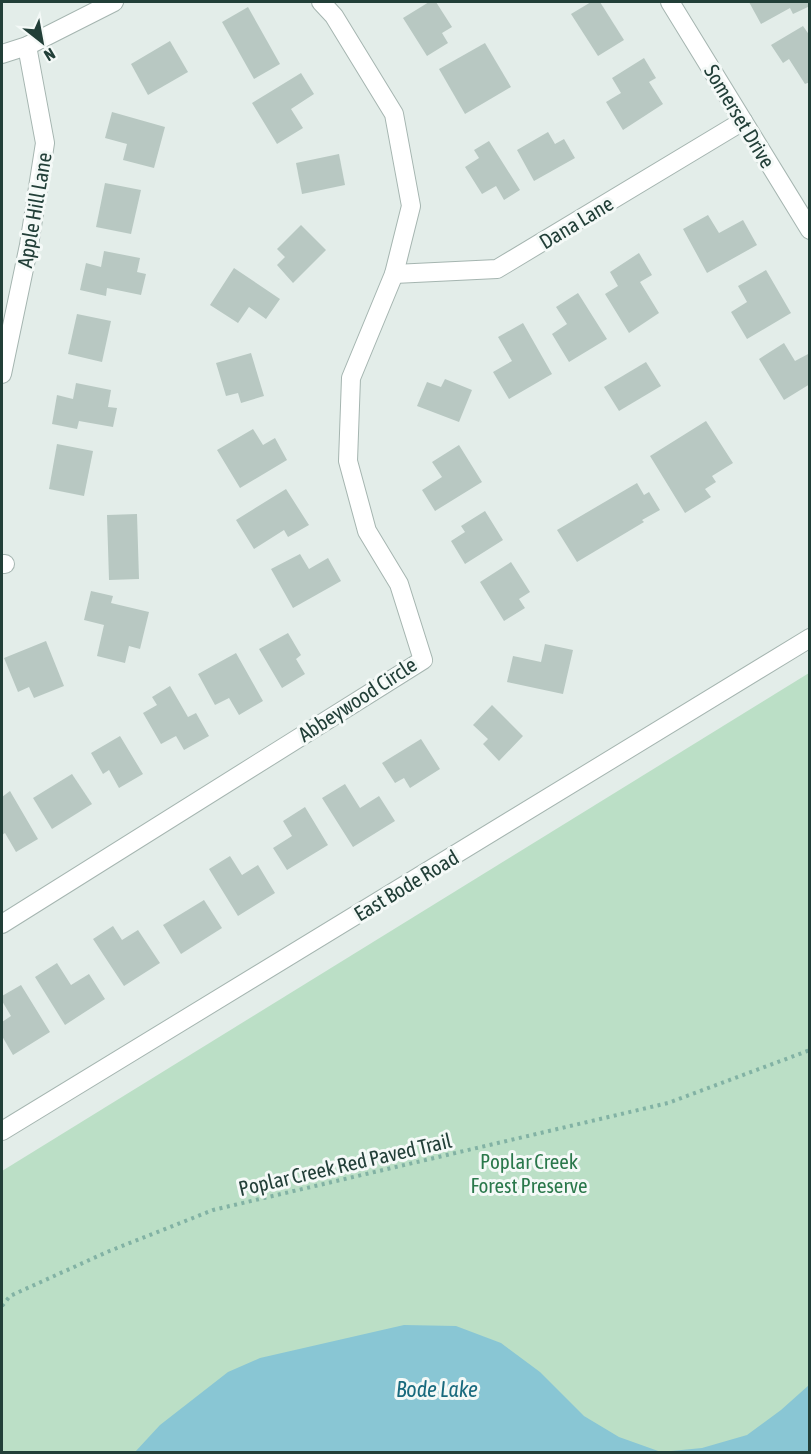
<svg xmlns="http://www.w3.org/2000/svg" width="811" height="1454" viewBox="0 0 811 1454" font-family="'Asap Condensed',sans-serif">
<style>
.green{fill:#bbdfc6}
.water{fill:#89c6d4}
.building{fill:#b8c8c2}
.lines{fill:none;stroke-linecap:round;stroke-linejoin:round}
.minor-casing{stroke:#a5b5b0;stroke-width:20}
.path{stroke:#82b2a4;stroke-width:4;stroke-dasharray:3 4.5;stroke-linecap:butt}
.minor{stroke:#fff;stroke-width:18}
.labels{text-anchor:middle;dominant-baseline:central;stroke-width:6;stroke-linejoin:round;paint-order:stroke}
.street-label{font-size:21px;fill:#223f38;stroke:#f4f9f7}
.park-label{font-size:21px;fill:#2a784b;stroke:#f4f9f7}
.water-label{font-size:22px;font-style:italic;fill:#196a7e;stroke:#f4f9f7}
</style>
<rect width="100%" height="100%" fill="#e3ede9"/>
<!-- green -->
<path class="green" d="M809,673V1452H2V1171Z"/>
<!-- water -->
<path class="water" d="M404,1325L456,1326L501,1343L540,1372L584,1416L619,1437L661,1452L702,1448L747,1435L781,1410L809,1385V1452H135L160,1425L228,1372L260,1358Z"/>
<!-- building -->
<g class="building">
<path d="M429,2H436L452,27L442,33L448,43L427,56L403,18Z"/>
<path d="M591,2H600L624,40L598,56L571,14Z"/>
<path d="M749,2H810V6L793,14L790,8L761,24Z"/>
<path d="M248,7L280,64L254,79L222,22Z"/>
<path d="M803,26L810,36V82L805,84L789,59L783,63L771,45Z"/>
<path d="M170,41L188,72L148,95L131,64Z"/>
<path d="M485,43L511,87L465,114L439,69Z"/>
<path d="M644,58L656,78L649,82L663,104L623,130L606,102L621,93L612,78Z"/>
<path d="M301,73L314,94L291,109L303,128L277,144L252,103Z"/>
<path d="M112,112L165,127L154,168L123,160L127,144L105,138Z"/>
<path d="M548,132L555,144L564,139L575,158L534,181L517,150Z"/>
<path d="M489,141L520,190L504,200L496,186L482,194L465,167L479,158L474,150Z"/>
<path d="M339,154L345,185L302,194L296,163Z"/>
<path d="M105,183L141,190L131,234L96,227Z"/>
<path d="M708,215L719,233L743,220L757,245L707,273L683,229Z"/>
<path d="M301,225L326,250L293,283L277,265L285,257L277,249Z"/>
<path d="M104,251L140,258L137,272L146,274L141,295L107,288L106,296L80,290L86,263L101,267Z"/>
<path d="M639,253L652,275L640,282L659,313L629,333L605,294L618,286L610,272Z"/>
<path d="M234,268L280,299L266,319L249,307L238,323L210,305Z"/>
<path d="M766,270L791,313L747,339L731,312L747,302L738,286Z"/>
<path d="M578,293L607,339L569,362L552,334L567,324L556,307Z"/>
<path d="M77,314L111,321L102,362L68,354Z"/>
<path d="M523,323L552,374L509,399L493,372L512,361L498,337Z"/>
<path d="M784,343L795,361L810,353V384L784,400L759,359Z"/>
<path d="M251,353L264,396L241,403L238,393L226,396L216,363Z"/>
<path d="M646,362L661,386L619,411L604,387Z"/>
<path d="M445,379L472,390L459,422L417,406L427,382L441,387Z"/>
<path d="M76,383L111,390L108,407L117,408L113,427L79,421L77,429L52,424L57,395L73,399Z"/>
<path d="M706,421L733,463L712,476L716,482L705,489L711,497L685,513L650,456Z"/>
<path d="M253,429L263,445L275,438L287,460L240,488L217,450Z"/>
<path d="M57,444L93,451L84,496L49,489Z"/>
<path d="M459,445L482,482L435,511L422,490L442,477L432,462Z"/>
<path d="M637,483L644,495L649,492L660,510L642,520L644,522L577,562L557,530Z"/>
<path d="M286,489L309,525L288,537L284,530L254,549L236,520Z"/>
<path d="M485,511L503,540L465,564L451,541L465,532L461,526Z"/>
<path d="M137,514L139,579L109,580L107,515Z"/>
<path d="M300,554L309,569L328,558L341,581L293,608L271,569Z"/>
<path d="M511,562L530,592L519,599L525,608L504,621L480,582Z"/>
<path d="M91,591L113,596L111,603L149,612L140,649L129,646L125,663L97,656L104,625L84,620Z"/>
<path d="M288,633L301,655L296,659L305,674L282,688L259,649Z"/>
<path d="M46,641L64,686L34,698L29,687L18,692L4,658Z"/>
<path d="M545,644L573,650L563,694L507,682L513,656L541,662Z"/>
<path d="M236,653L263,701L239,715L229,698L215,705L198,674Z"/>
<path d="M170,686L188,717L196,713L209,736L184,750L176,736L161,744L143,713L157,705L152,697Z"/>
<path d="M492,705L523,736L499,761L483,744L488,739L473,725Z"/>
<path d="M120,736L143,774L119,788L109,770L103,774L91,753Z"/>
<path d="M421,739L440,769L410,788L404,778L395,783L382,763Z"/>
<path d="M72,774L92,804L52,829L33,798Z"/>
<path d="M345,784L360,808L379,796L395,821L353,847L322,798Z"/>
<path d="M10,791L38,839L16,852L5,833L2,835V797Z"/>
<path d="M305,807L328,845L287,870L273,848L292,836L283,821Z"/>
<path d="M230,856L242,875L258,865L275,893L238,916L209,869Z"/>
<path d="M204,900L222,928L181,954L163,925Z"/>
<path d="M113,926L122,940L138,930L160,963L124,986L93,939Z"/>
<path d="M57,963L71,985L89,974L105,999L65,1025L35,977Z"/>
<path d="M21,985L50,1032L13,1055L2,1036V1022L11,1016L2,1001V996Z"/>
</g>
<g class="lines">
<!-- minor casing -->
<g class="minor-casing">
<g id="minor">
<path d="M670,2L810,230"/>
<path d="M2,54L27,46L114,2"/>
<path d="M394,274L497,269L743,121"/>
<path d="M2,374L29,245L45,143L27,46"/>
<path d="M2,564H5"/>
<path d="M2,924L423,660L399,584L367,531L348,461L351,378L394,274L411,206L394,114L334,16L321,2"/>
<path d="M2,1131L810,638"/>
</g>
</g>
<!-- path -->
<path class="path" d="M2,1306L10,1296L107,1252L213,1210L668,1103L810,1050"/>
<!-- minor -->
<use href="#minor" class="minor"/>
</g>
<g class="labels">
<!-- street labels -->
<g class="street-label">
<text transform="translate(740 116) rotate(59)">Somerset Drive</text>
<text transform="translate(34 210) rotate(-80)">Apple Hill Lane</text>
<text transform="translate(576 222) rotate(-31)">Dana Lane</text>
<text transform="translate(357 699) rotate(-33)">Abbeywood Circle</text>
<text transform="translate(406 885) rotate(-31)">East Bode Road</text>
<text transform="translate(345 1164) rotate(-13)">Poplar Creek Red Paved Trail</text>
</g>
<!-- park labels -->
<g class="park-label">
<text x="529" y="1161">Poplar Creek<tspan x="529" dy="24">Forest Preserve</tspan></text>
</g>
<!-- water labels -->
<g class="water-label">
<text x="437" y="1389">Bode Lake</text>
</g>
</g>
<!-- border -->
<rect width="811" height="1454" fill="none" stroke="#223f38" stroke-width="6"/>
<!-- north arrow -->
<g transform="translate(42 42) rotate(149)" stroke="#f4f9f7" stroke-width="4.5" paint-order="stroke">
<path d="M0-4.5L10 22L0 15L-10 22Z" fill="#223f38"/>
<text y="-9" font-size="16" font-weight="bold" text-anchor="middle" fill="#223f38">N</text>
</g>
</svg>
